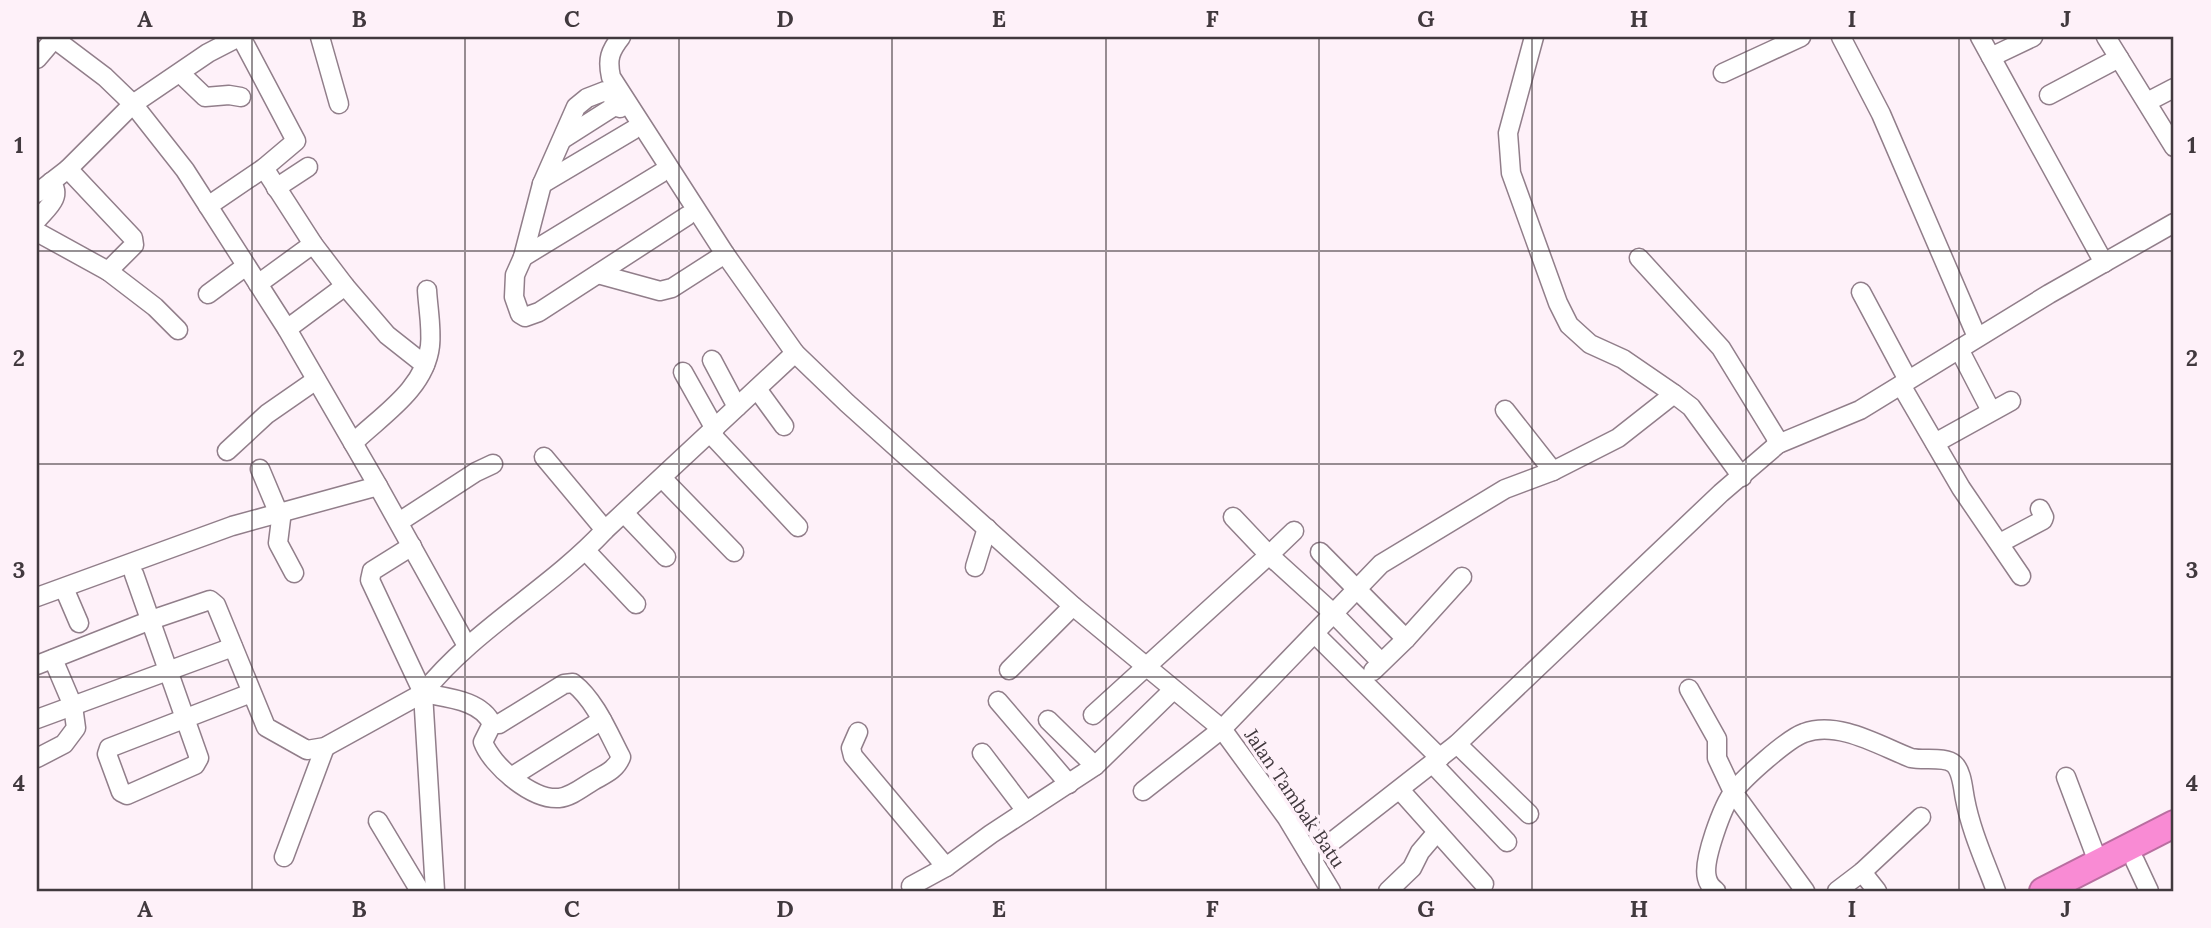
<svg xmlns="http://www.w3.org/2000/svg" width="2211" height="928" viewBox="0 0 2211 928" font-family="Lora,serif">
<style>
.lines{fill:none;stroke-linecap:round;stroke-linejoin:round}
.minor-casing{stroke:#917e8a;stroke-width:21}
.highway-casing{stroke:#b96ea0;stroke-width:30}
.minor{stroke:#fff;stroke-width:18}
.highway{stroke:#f98bd4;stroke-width:26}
.grid{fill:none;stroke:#41393e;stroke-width:2;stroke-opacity:0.55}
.labels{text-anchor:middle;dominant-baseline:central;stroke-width:7;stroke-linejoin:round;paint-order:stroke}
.street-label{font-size:19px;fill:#41393e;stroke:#fef1f9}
.neatline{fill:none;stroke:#41393e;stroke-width:2.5}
.grid-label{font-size:23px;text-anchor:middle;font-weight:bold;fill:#41393e}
</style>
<rect width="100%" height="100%" fill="#fef1f9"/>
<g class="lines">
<!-- minor casing -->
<g class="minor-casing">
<g id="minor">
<path d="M239,37L208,53L133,104L185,170L287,329L378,486"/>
<path d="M320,37L339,104"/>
<path d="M621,37C610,51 607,59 611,77L725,254L795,353L847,403L1073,606L1222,729L1287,818L1331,891"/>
<path d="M1534,37L1508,133L1511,173L1558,303L1569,325L1590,344L1623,359L1674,394"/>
<path d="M1841,37L1881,114L1977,337"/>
<path d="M1980,37L2104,263"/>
<path d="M2106,37L2174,147"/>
<path d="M1991,57L2033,37"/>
<path d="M37,59L54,39"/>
<path d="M180,73L205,97L229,95L241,97"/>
<path d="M1723,73L1801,37"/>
<path d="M2049,95L2119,58"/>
<path d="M2147,102L2174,88"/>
<path d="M620,108L612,96L605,91L587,98L576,107L542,184L523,257L515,275L514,297L520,314L525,317L539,312L687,216"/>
<path d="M563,139L618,104"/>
<path d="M264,168L313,244L345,286L387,335L425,365"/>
<path d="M542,184L633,130"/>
<path d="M276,188L308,167"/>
<path d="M37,193L68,169L133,104L105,77L52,37"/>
<path d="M208,206L264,168L296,141L241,37"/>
<path d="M37,220C47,208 63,197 51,182"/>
<path d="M37,232L108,271L134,245L133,238L68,169"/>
<path d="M523,257L661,173"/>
<path d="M1639,258L1721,348L1775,436L1778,444"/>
<path d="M108,271L155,307L178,330"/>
<path d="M598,274L660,291L672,288L725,254"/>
<path d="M258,284L313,244"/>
<path d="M1861,292L1908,380"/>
<path d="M208,294L246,266"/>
<path d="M287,329L345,286"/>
<path d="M1959,349L1988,405"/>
<path d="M712,360L737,407"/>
<path d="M683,372L715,429"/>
<path d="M1901,385L1961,488L2021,576"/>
<path d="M757,389L784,426"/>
<path d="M1505,410L1553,471"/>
<path d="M710,433L798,527"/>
<path d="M353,443C382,415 425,389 430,346C432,328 428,308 427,290"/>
<path d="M1935,443L2011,401"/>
<path d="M227,451L267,414L316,380"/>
<path d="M544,457L605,530"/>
<path d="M260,469L281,519L278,543L294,573"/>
<path d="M662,478L734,552"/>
<path d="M624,513L666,557"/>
<path d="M1233,517L1269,555L1294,531"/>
<path d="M399,522L476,472L493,464"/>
<path d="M2000,543L2043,520L2044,517L2040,509"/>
<path d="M412,546L372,571L370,580L423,693"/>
<path d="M586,551L636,604"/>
<path d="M1320,552L1406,639L1462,577"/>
<path d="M975,567L987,528"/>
<path d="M134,574L199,758L195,765L127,795L121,792L107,754L109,748L251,693"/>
<path d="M64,588L79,623"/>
<path d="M37,597L232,526L378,486L467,646"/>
<path d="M1315,634L1440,758"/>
<path d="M37,665L151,620L210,600L216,605L266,727L307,750L325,747L423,693C447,698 481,700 492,724H499L564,684L573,683C595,700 608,732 621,757C616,770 605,774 593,781C583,787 571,797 559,798C532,800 492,766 483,742L492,724"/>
<path d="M1009,670L1073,606"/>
<path d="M1373,671L1406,639"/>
<path d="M1689,689L1717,739V758L1733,792L1805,891"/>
<path d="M998,701L1069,784"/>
<path d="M1093,715L1269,555L1334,614L1381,662"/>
<path d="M37,719L233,647"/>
<path d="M1048,720L1095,766"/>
<path d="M858,732L851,748L853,756L946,867L991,834L1095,766L1173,690"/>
<path d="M1457,744L1529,814"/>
<path d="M982,753L1026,811"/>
<path d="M37,758L64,744L76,728L73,706L53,659"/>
<path d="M1433,764L1507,842"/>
<path d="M511,777L602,720"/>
<path d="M2066,777L2098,862"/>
<path d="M1400,790L1484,884"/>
<path d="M1143,791L1222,729L1381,564L1505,489L1553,471L1618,438L1674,394L1691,407L1742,477"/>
<path d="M378,821L420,891"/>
<path d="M284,857L325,747"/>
<path d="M1311,858L1457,744L1721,493L1778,444L1860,410L2049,294L2174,223"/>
<path d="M2135,861L2149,891"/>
<path d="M1862,872L1877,891"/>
<path d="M911,886L946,867"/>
<path d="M435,891L423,693C474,629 549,590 605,530L795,353"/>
<path d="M1388,891L1412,868L1420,852L1437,832"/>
<path d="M1716,891C1712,888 1708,883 1707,878C1702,861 1723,805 1734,791C1745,777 1787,739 1804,733C1838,720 1880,746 1911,758C1923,761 1945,756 1954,764C1962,771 1963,789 1965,799C1971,831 1985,861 1996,891"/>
<path d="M1837,891L1862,872L1921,817"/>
</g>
</g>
<!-- highway casing -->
<g class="highway-casing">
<path id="highway" d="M2043,891L2174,824"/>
</g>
<!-- minor -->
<use href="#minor" class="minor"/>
<!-- highway -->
<use href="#highway" class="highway"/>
</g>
<!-- grid -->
<path class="grid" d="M252,37V891M465,37V891M679,37V891M892,37V891M1106,37V891M1319,37V891M1532,37V891M1746,37V891M1959,37V891M37,251H2174M37,464H2174M37,677H2174"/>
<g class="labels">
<!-- street labels -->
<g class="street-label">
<text transform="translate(1295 798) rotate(56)">Jalan Tambak Batu</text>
</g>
</g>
<!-- border -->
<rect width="2211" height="928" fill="none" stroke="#fef1f9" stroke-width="77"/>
<rect x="38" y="38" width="2134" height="852" class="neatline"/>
<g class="grid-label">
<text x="145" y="27">A</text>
<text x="359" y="27">B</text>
<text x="572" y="27">C</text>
<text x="785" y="27">D</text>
<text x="999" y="27">E</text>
<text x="1212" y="27">F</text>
<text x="1426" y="27">G</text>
<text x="1639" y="27">H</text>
<text x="1852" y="27">I</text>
<text x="2066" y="27">J</text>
<text x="19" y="153">1</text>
<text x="2192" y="153">1</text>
<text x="19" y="366">2</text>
<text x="2192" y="366">2</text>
<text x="19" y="578">3</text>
<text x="2192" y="578">3</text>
<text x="19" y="791">4</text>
<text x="2192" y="791">4</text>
<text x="145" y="917">A</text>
<text x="359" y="917">B</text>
<text x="572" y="917">C</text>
<text x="785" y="917">D</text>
<text x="999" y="917">E</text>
<text x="1212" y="917">F</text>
<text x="1426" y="917">G</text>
<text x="1639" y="917">H</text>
<text x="1852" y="917">I</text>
<text x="2066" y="917">J</text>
</g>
</svg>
